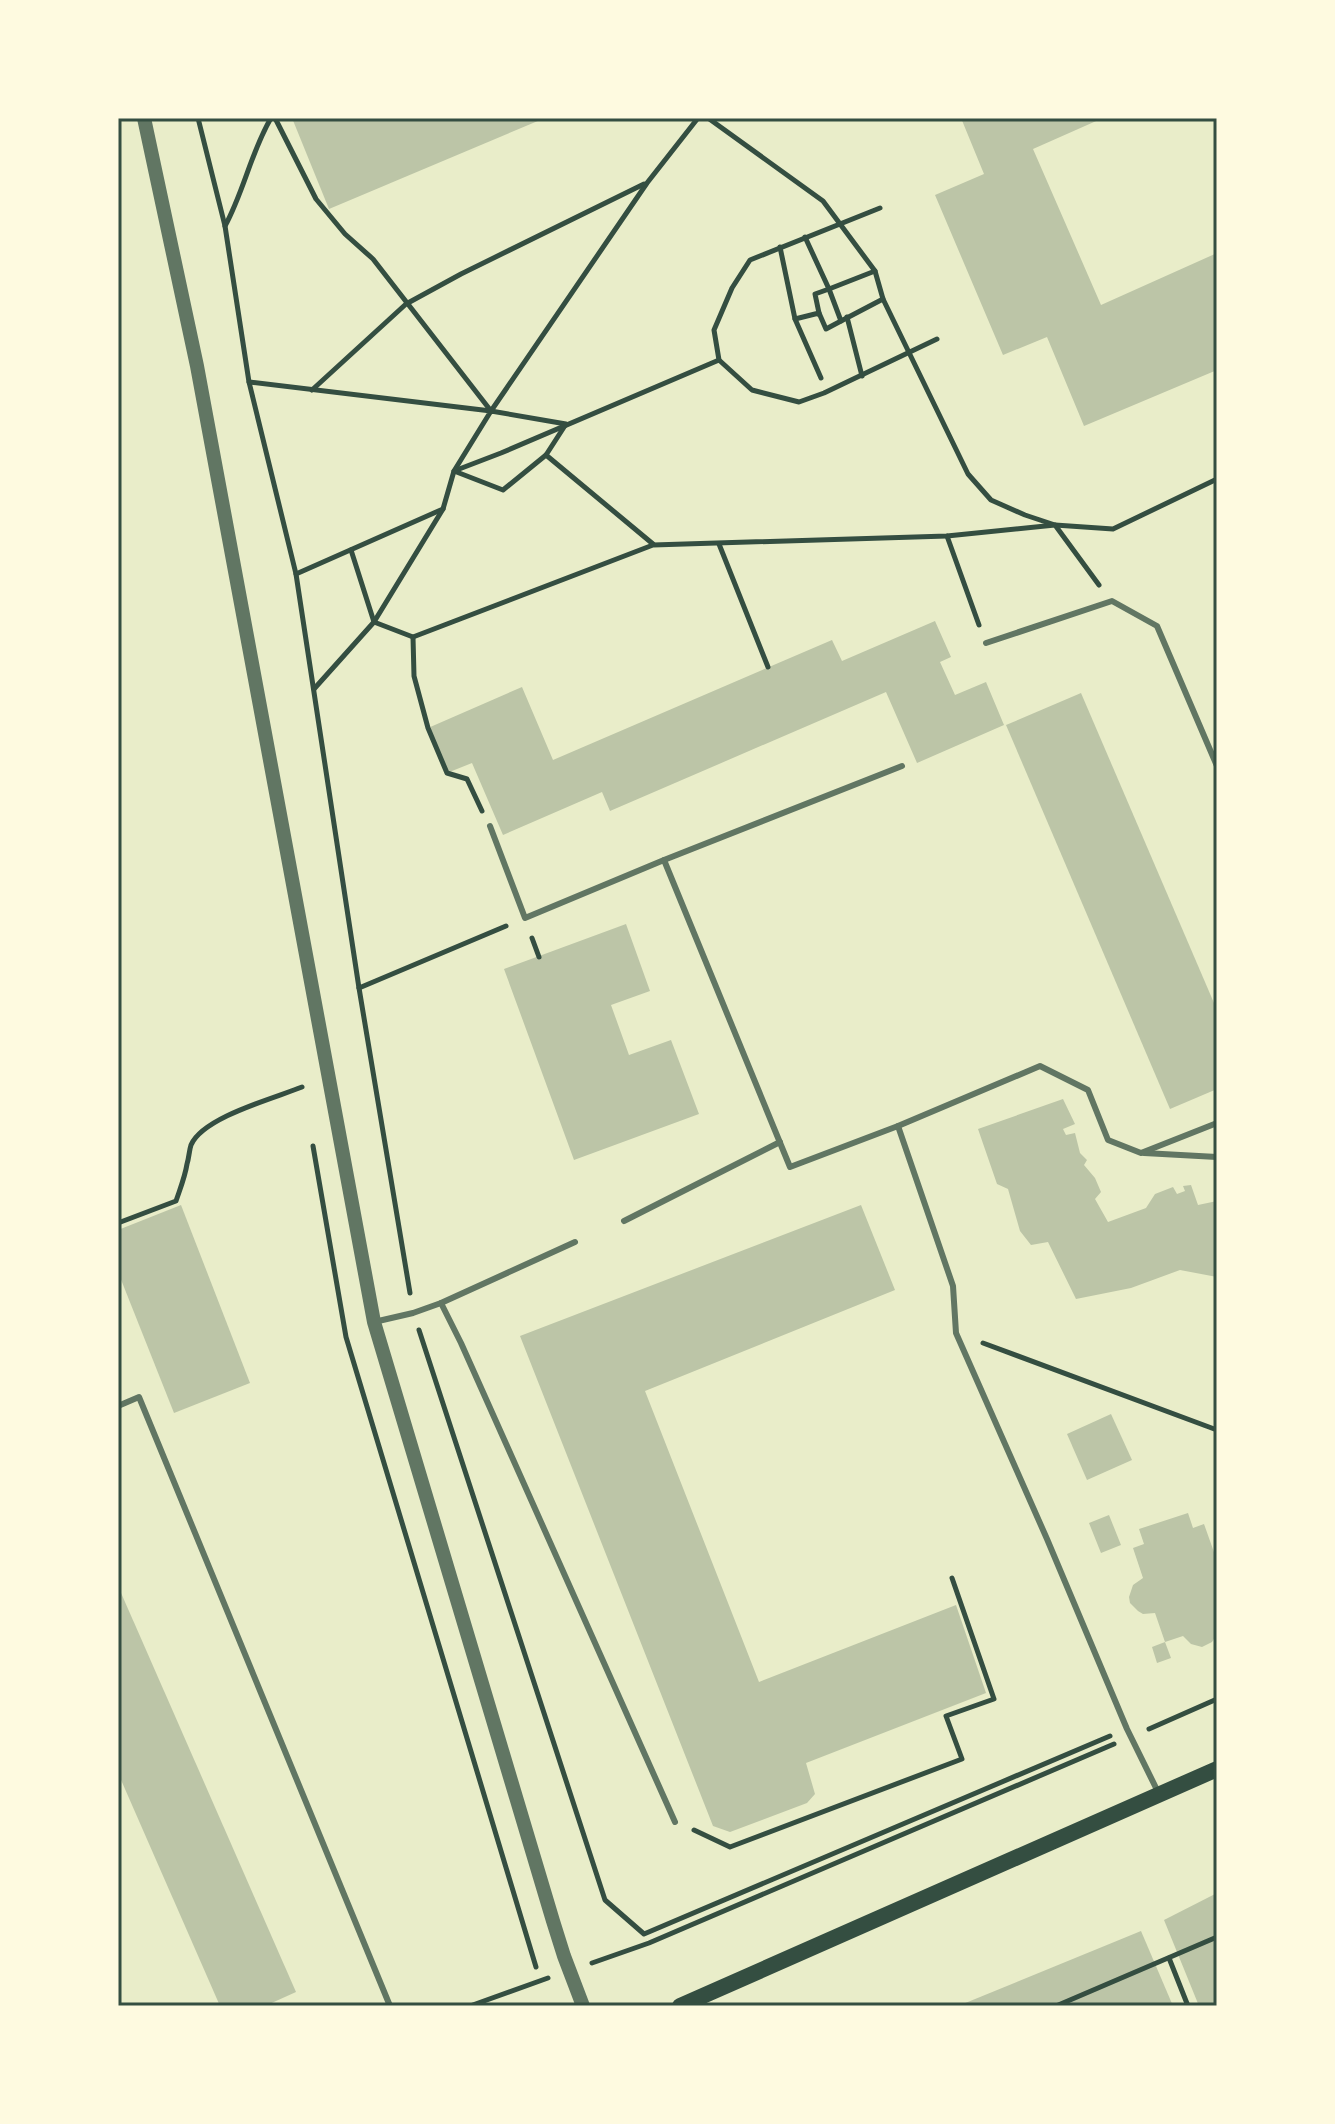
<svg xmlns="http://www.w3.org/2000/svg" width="1335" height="2124" viewBox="0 0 1335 2124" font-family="'Nunito Sans',sans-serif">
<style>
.building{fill:#bcc5a7}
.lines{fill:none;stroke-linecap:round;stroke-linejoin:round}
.path{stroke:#344e41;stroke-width:5}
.service{stroke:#617663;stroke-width:6}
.tertiary{stroke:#617663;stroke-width:14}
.secondary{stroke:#344e41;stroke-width:16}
.neatline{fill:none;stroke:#344e41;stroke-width:3}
</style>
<rect width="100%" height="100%" fill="#e9edc9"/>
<!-- building -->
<g class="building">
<path d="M292,118H545L329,209Z"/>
<path d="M961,118H1103L1033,149L1101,305L1217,253V370L1084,426L1047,337L1003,355L935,195L984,174Z"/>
<path d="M935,621L951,657L940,662L955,695L986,682L1004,725L917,763L886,692L610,811L602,792L503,835L472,763L447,773L428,728L522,687L553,760L832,640L842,661Z"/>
<path d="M1081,693L1217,1010V1089L1170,1109L1006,725Z"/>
<path d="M626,924L650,991L611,1005L629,1055L671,1040L699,1114L574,1160L504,969Z"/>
<path d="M1063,1099L1075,1124L1063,1129L1066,1135L1075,1133L1080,1153L1087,1160L1084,1165L1095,1178L1101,1192L1095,1199L1108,1222L1146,1208L1155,1194L1173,1187L1177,1194L1185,1191L1183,1186L1191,1185L1198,1205L1217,1201V1277L1180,1270L1131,1288L1076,1299L1048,1242L1031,1245L1020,1231L1008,1189L997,1184L978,1129Z"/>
<path d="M181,1205L250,1383L174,1413L118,1272V1230Z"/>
<path d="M861,1205L895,1290L645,1391L759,1682L956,1605L986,1693L806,1763L815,1794L807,1803L730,1832L713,1826L520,1336Z"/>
<path d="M1111,1414L1132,1460L1087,1480L1067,1434Z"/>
<path d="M1188,1513L1193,1528L1204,1524L1215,1555L1217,1554V1634L1212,1642L1202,1647L1191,1644L1183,1636L1165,1642L1155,1613L1143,1614L1138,1611L1130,1603L1129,1597L1133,1585L1143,1578L1133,1548L1144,1544L1139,1529Z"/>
<path d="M1109,1515L1121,1545L1101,1553L1089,1523Z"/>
<path d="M118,1586L296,1992L265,2006H220L118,1773Z"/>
<path d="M1165,1642L1171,1658L1157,1663L1152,1647Z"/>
<path d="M1217,1893V2004L1199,2006L1164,1920Z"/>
<path d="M1141,1931L1173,2006H958Z"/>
</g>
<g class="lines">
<!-- path -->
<g class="path">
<path d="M198,118L225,226L249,382L296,574L359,988L410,1293"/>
<path d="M275,118L316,199L345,234L373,259L491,411"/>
<path d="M708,118L823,201L875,271L883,299L968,474L991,500L1025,515L1055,525L1113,529L1217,479"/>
<path d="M880,208L750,260L732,288L714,330L719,360L752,390L799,402L824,393L937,339"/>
<path d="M225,226C244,191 251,152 271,118"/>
<path d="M780,247L795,319L821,378"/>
<path d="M875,271L829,289L841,321L883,299"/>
<path d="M818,314L819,313L826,329L841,321"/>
<path d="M847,317L862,376"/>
<path d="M795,319L819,313L815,294L829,289L805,237"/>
<path d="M249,382L491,411L566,424L546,455L503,490L454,471L491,411L647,183L698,118"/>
<path d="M312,390L406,304L461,274L644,184"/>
<path d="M546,455L653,544"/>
<path d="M947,536L979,625"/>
<path d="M719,544L768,667"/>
<path d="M351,550L374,622L413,637L653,545L947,536L1055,525L1099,585"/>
<path d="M296,574L443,509L454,471L501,453L719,360"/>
<path d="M413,637L414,676L428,728L447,773L467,779L482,811"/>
<path d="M314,689L374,622L443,509"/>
<path d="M532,938L539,957"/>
<path d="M359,988L506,926"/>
<path d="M313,1146L346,1337L536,1967"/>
<path d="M118,1223L176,1201C180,1189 185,1177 187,1164C189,1158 189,1151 191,1145C203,1117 275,1098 302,1087"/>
<path d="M419,1330L605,1900L644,1934L1110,1736"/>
<path d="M983,1343L1217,1430"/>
<path d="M1149,1729L1217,1699"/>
<path d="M694,1830L730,1847L962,1759L946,1716L994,1699L952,1578"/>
<path d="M1169,1958L1188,2006"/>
<path d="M592,1963L649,1943L1114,1744"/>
<path d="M470,2006L548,1978"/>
<path d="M1056,2006L1217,1937"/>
</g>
<!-- service -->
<g class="service">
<path d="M986,643L1112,601L1157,626L1217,766"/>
<path d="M490,826L525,918L664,860L790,1167L898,1126L953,1286L956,1333L1047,1539L1127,1729L1159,1794"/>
<path d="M664,860L902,766"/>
<path d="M898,1126L1040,1066L1088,1090L1108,1140L1141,1153L1217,1123"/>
<path d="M1144,1153L1217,1157"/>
<path d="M624,1221L780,1142"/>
<path d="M441,1303L575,1242"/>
<path d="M374,1322L413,1313L441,1303L461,1343L675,1822"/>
<path d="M118,1406L139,1397L390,2006"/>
</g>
<!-- tertiary -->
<path class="tertiary" d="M144,118L197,366L374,1322L553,1921L564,1956L583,2006"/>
<!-- secondary -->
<path class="secondary" d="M680,2006L1217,1769"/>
</g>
<!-- border -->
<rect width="1335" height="2124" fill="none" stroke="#fefae0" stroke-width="240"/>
<rect x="120" y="120" width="1095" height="1884" class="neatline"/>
</svg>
